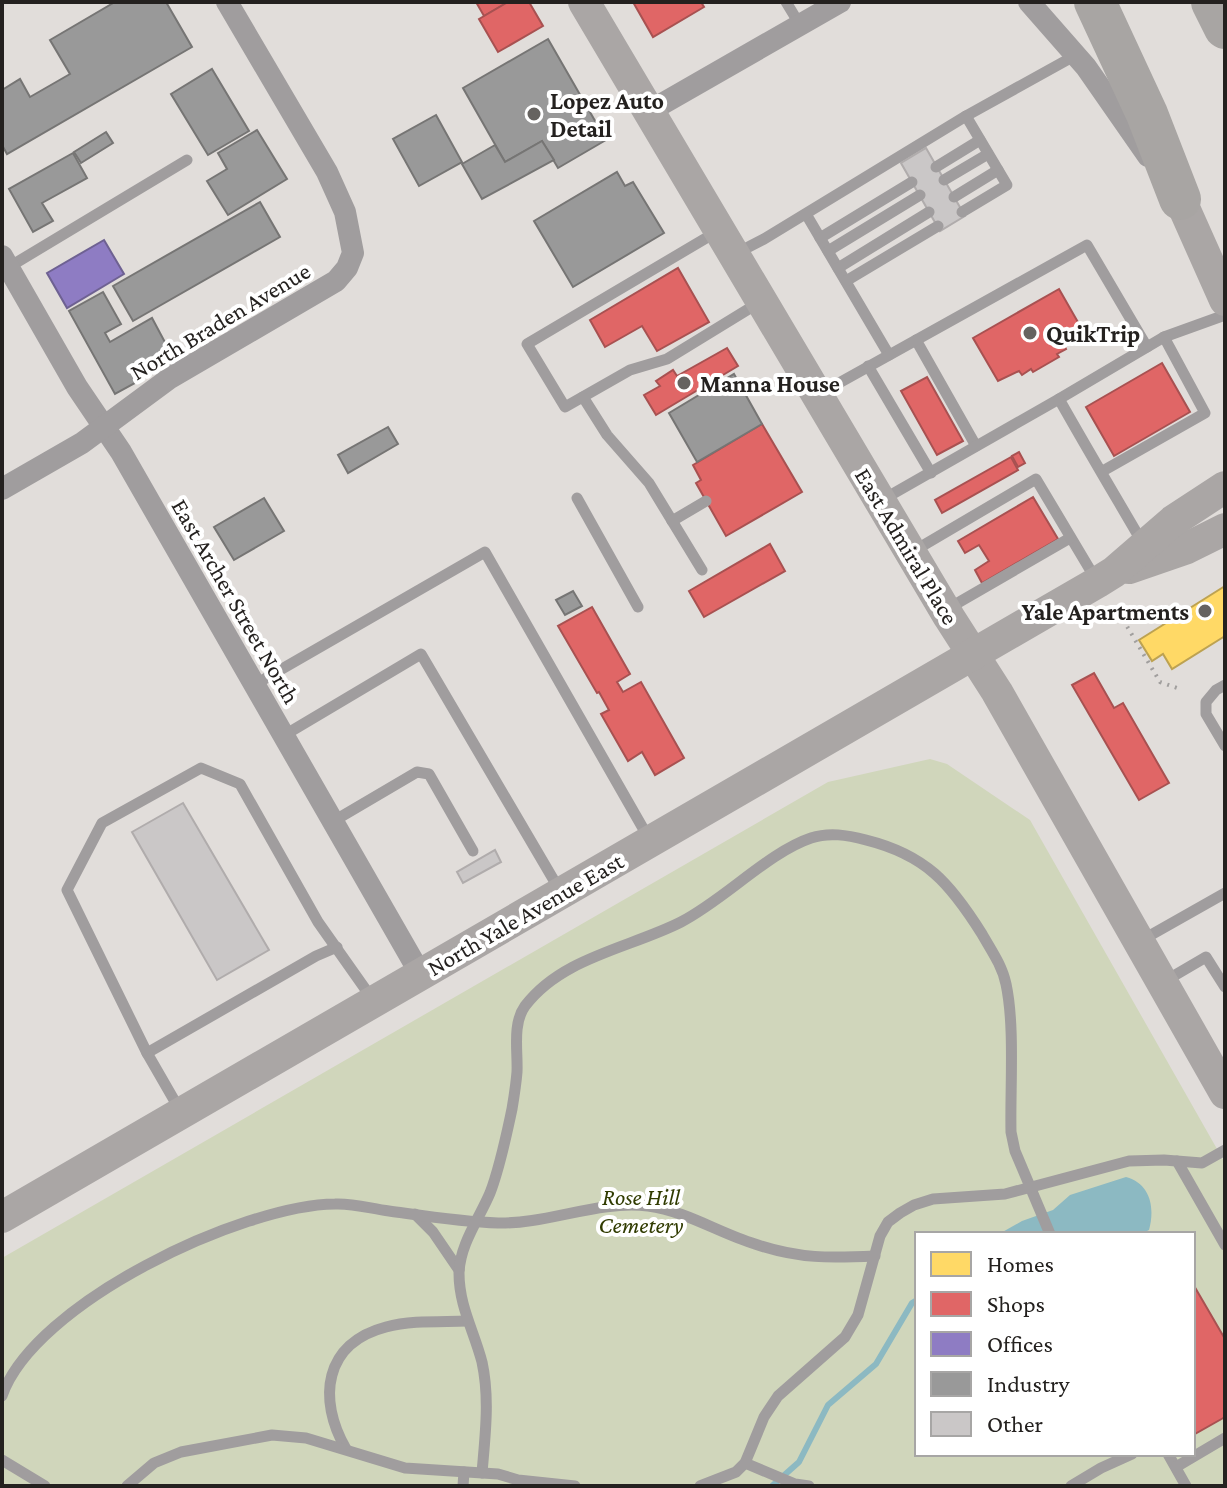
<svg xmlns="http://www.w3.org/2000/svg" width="1227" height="1488" viewBox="0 0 1227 1488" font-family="'Crimson Pro',serif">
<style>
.green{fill:#d0d6bb;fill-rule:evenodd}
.water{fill:#8cb9c2}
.homes{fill:#ffd966;stroke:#bda251;stroke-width:2}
.shops{fill:#e06666;stroke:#a85151;stroke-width:2}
.offices{fill:#8e7cc3;stroke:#6e6192;stroke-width:2}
.industry{fill:#999;stroke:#767574;stroke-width:2}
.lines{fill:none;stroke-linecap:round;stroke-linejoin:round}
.stream{stroke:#8cb9c2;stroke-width:6}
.building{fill:#cac7c7;stroke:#b0acac;stroke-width:2}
.path{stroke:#a19f9e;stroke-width:4;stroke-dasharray:2 6;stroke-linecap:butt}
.service{stroke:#a09d9e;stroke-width:11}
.minor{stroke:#a09d9e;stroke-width:22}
.secondary{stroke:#aaa6a5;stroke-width:32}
.motorway{stroke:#a8a5a3;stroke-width:42}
.poi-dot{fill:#666360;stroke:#fff;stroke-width:3}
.labels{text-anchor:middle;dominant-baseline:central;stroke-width:8;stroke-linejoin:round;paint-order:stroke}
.poi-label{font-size:24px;font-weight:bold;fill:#24211f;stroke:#fff;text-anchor:start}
.street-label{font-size:24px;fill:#24211f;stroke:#fff}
.park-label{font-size:24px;font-style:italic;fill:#303b00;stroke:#fff}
</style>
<rect width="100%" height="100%" fill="#e1ddda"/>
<!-- green -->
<path class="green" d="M930,759L947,764L1030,820L1225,1163V1486H2V1258L828,782ZM917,1234H1193V1454H917Z"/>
<!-- water -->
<path class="water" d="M1126,1177C1151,1184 1155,1208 1149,1230L1141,1234H999L1022,1221L1053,1210L1070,1195Z"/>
<!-- homes -->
<path class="homes" d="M1225,586V636L1172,669L1163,654L1152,661L1139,640Z"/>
<!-- shops -->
<g class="shops">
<path d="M476,2H508L484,16Z"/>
<path d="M508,2H529L543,26L498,52L479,19Z"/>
<path d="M633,2H701L704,7L653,37Z"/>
<path d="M678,268L709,322L657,351L642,326L605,347L590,320Z"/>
<path d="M1059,289L1083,331L1064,345L1066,349L1057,354L1059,357L1033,372L1031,369L1022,375L1019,371L998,381L973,338Z"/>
<path d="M727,348L738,366L656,415L644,395L660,386L656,381L673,370L677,376Z"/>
<path d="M1162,363L1190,412L1114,456L1086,407Z"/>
<path d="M927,377L963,441L937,455L901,391Z"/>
<path d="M762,424L802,492L726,536L696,483L701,480L693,465Z"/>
<path d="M1019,452L1025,463L1018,467L1012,456Z"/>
<path d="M1011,457L1018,470L942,513L935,500Z"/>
<path d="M1033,497L1058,539L982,583L975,570L989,561L979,545L965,553L958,541Z"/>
<path d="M770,544L785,571L704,617L689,591Z"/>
<path d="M592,607L630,674L617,682L623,692L641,682L684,758L655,775L642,752L628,761L601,714L609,710L599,692L597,693L558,626Z"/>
<path d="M1094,673L1114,708L1123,703L1169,783L1139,800L1072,685Z"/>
<path d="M1193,1284L1225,1339V1417L1193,1435Z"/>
</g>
<!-- offices -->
<path class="offices" d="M104,240L124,274L67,308L47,273Z"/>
<!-- industry -->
<g class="industry">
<path d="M115,2H166L192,47L7,154L2,145V90L20,79L30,97L70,74L50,40Z"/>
<path d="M548,39L606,140L558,168L542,141L505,162L463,88Z"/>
<path d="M212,69L249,131L208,155L171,94Z"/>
<path d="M436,115L462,162L419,186L393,139Z"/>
<path d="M257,130L287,179L228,215L207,181L227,169L218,153Z"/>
<path d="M106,132L113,143L81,163L74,152Z"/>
<path d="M542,141L554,160L482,199L462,164L495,145L505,162Z"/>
<path d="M73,153L87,178L42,203L53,221L33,232L9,189Z"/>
<path d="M617,172L625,186L633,182L664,233L573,287L534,221Z"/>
<path d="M260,202L280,237L133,321L113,286Z"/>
<path d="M103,292L121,324L105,333L110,342L152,318L175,361L115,394L69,311Z"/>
<path d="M734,374L762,424L697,462L669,413Z"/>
<path d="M388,427L398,444L348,473L338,455Z"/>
<path d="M264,498L284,531L234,560L214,527Z"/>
<path d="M573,591L582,606L565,615L556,600Z"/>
</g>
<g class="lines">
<!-- stream -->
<path class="stream" d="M772,1486L799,1462L828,1405L876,1364L912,1303L917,1300"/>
</g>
<!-- building -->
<g class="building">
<path d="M926,148L965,216L940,231L901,163Z"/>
<path d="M183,803L269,950L217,980L132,832Z"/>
<path d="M495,850L501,862L463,883L457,872Z"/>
</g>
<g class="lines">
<!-- path -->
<path class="path" d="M1115,606L1160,682L1180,689"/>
<!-- service -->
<g class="service">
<path d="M786,2L800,25"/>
<path d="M936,167L980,140"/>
<path d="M944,180L988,154"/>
<path d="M954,197L998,170"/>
<path d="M962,212L1007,185L966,116"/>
<path d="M806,214L889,355"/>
<path d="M718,231L527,344L565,407L630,370L667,359L760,302"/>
<path d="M820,238L912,182"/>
<path d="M828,251L920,195"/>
<path d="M735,254L764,239L966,116L1076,55"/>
<path d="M9,267L187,160"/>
<path d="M838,268L929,212"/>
<path d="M846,281L938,226"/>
<path d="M1164,337L1225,315"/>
<path d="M916,340L976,446"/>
<path d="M868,366L931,473"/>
<path d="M821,393L1087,245L1147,347"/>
<path d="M583,397L607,435L649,483L702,570"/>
<path d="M1101,472L1205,413L1164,337L1059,399C1086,447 1114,494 1142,542"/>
<path d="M577,498L638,607"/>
<path d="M882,500L1059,399"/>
<path d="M672,521L706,501"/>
<path d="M912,552L1036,479L1095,578"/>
<path d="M949,608L1070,538"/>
<path d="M254,685L485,552L648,837"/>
<path d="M1225,685L1216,690L1206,702V714L1225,746"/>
<path d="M283,736L421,654L559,889"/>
<path d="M332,822L417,772L429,774L473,851"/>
<path d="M1142,940L1225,893"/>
<path d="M1165,981L1206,957L1225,987"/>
<path d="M147,1053L316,956L337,947"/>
<path d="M181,1112L147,1053L67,890L102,823L201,768L240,784L318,922L373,1000"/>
<path d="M1177,1161L1225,1245"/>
<path d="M415,1214L433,1232L459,1270"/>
<path d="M2,1396C34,1303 242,1205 335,1204C353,1203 372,1209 389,1211C425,1216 462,1222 498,1223C548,1224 598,1200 648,1206C686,1211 719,1233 755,1244C799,1259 830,1258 875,1256"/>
<path d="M346,1449C317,1399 324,1343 386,1327C412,1320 441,1322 467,1321"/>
<path d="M1168,1454L1186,1486"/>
<path d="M2,1460L45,1486"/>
<path d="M745,1463L795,1484L809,1486"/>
<path d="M1176,1467L1225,1438"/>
<path d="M482,1473C485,1436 490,1399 482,1362C474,1331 459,1306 459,1273C460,1244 479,1219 490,1193C500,1167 506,1137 512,1109C514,1097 516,1084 517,1072C518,1052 512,1024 525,1006C562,957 630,948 681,922C724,900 769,852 811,838C829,832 847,835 866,840C926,855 950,883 982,934C991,950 1002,965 1006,984C1015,1026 1010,1088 1011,1132L1015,1151L1050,1234"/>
<path d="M127,1486L154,1463L181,1452L272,1435L306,1438L405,1468L498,1474L518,1480L575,1486"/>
<path d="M463,1486L464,1472"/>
<path d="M700,1486L736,1472L745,1463L764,1417L778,1396L845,1337L858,1315L880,1236L888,1222L900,1213L914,1205L933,1199L1005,1194L1129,1161L1164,1160L1202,1163L1225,1150"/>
<path d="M1071,1486L1101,1468L1132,1454"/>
</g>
<!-- minor -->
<g class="minor">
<path d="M1029,2L1086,67L1148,156"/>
<path d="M648,112L840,2"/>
<path d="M2,256L77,387L121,452L421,975"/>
<path d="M2,489L82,443L170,378L336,281L347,268L353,253L345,212L327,172L227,2"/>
</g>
<!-- secondary -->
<g class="secondary">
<path d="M584,2L949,617L997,692L1225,1093"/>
<path d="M1180,199L1225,300"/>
<path d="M1129,568L1187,548L1225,529"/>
<path d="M2,1217L1098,582L1114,572L1173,521L1225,487"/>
</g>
<!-- motorway -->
<g class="motorway">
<path d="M1095,2L1147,114L1180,199"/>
<path d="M1212,2L1225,28"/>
</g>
</g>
<!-- markers -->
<g class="poi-dot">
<circle cx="534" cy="114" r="8"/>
<circle cx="1030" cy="333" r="8"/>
<circle cx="684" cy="383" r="8"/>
<circle cx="1205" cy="611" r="8"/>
</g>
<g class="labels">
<!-- poi labels -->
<g class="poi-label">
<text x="550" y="100">Lopez Auto<tspan x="550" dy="28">Detail</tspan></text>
<text x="1046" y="333">QuikTrip</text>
<text x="700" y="383">Manna House</text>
<text x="1189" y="611" text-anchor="end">Yale Apartments</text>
</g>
<!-- street labels -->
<g class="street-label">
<text transform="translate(220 321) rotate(-31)">North Braden Avenue</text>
<text transform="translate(907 546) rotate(59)">East Admiral Place</text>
<text transform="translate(236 601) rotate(60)">East Archer Street North</text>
<text transform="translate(525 914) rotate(-30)">North Yale Avenue East</text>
</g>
<!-- park labels -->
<g class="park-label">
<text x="641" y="1196">Rose Hill<tspan x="641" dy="28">Cemetery</tspan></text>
</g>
</g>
<!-- border -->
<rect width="1227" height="1488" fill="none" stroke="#24211f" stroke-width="8"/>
<!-- legend -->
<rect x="915" y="1232" width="280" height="224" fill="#ffffff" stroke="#a7a6a5" stroke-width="2"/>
<rect x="931" y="1252" width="40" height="24" fill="#ffd966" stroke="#a7a6a5" stroke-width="2"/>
<text x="987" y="1272" font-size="24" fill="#24211f">Homes</text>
<rect x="931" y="1292" width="40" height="24" fill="#e06666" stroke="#a7a6a5" stroke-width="2"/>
<text x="987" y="1312" font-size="24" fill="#24211f">Shops</text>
<rect x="931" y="1332" width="40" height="24" fill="#8e7cc3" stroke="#a7a6a5" stroke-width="2"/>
<text x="987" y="1352" font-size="24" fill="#24211f">Offices</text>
<rect x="931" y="1372" width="40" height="24" fill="#999999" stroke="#a7a6a5" stroke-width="2"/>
<text x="987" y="1392" font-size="24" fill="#24211f">Industry</text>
<rect x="931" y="1412" width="40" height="24" fill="#cac7c7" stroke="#a7a6a5" stroke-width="2"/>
<text x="987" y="1432" font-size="24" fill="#24211f">Other</text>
</svg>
